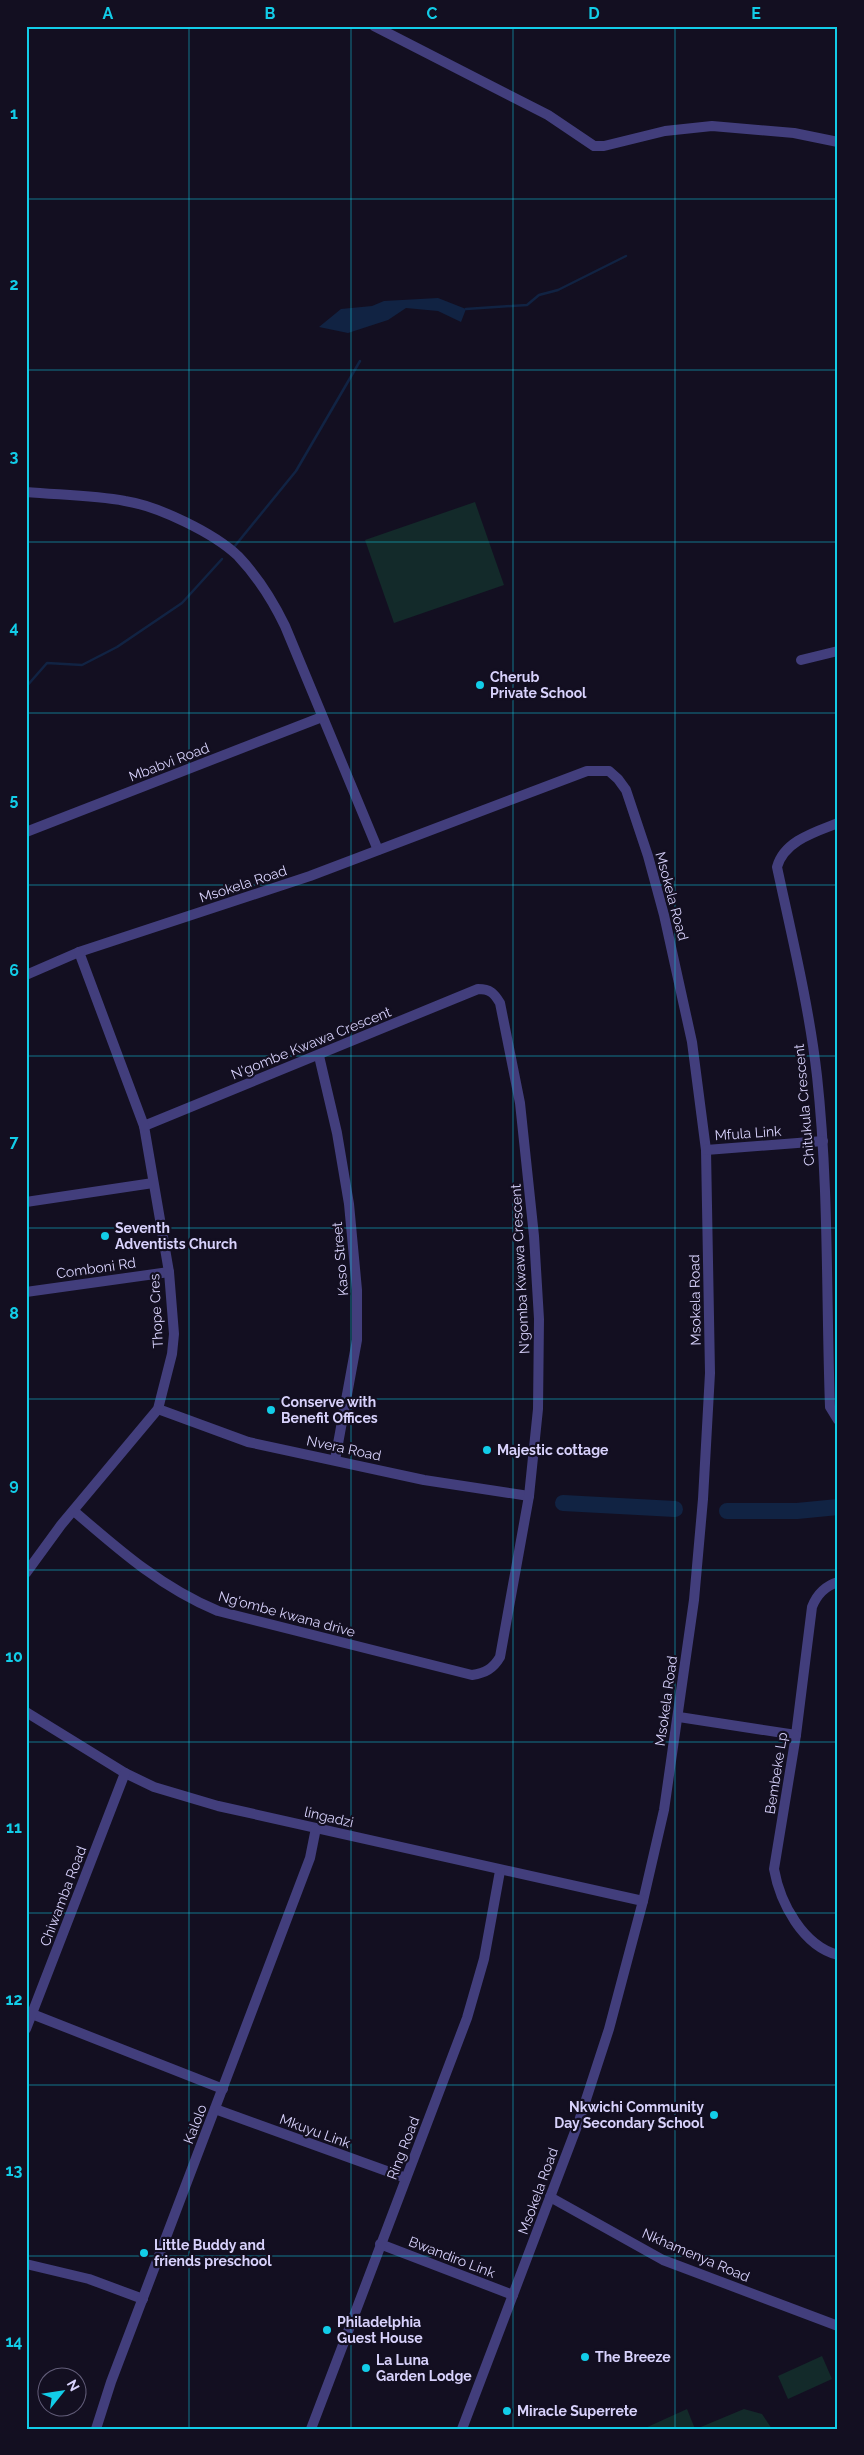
<svg xmlns="http://www.w3.org/2000/svg" width="864" height="2455" viewBox="0 0 864 2455" font-family="Raleway,sans-serif">
<style>
.pitch{fill:#132a2a}
.water{fill:#112343}
.lines{fill:none;stroke-linecap:round;stroke-linejoin:round}
.stream{stroke:#112343;stroke-width:2.5}
.river{stroke:#112343;stroke-width:16}
.minor{stroke:#423e7c;stroke-width:10}
.grid{fill:none;stroke:#12cde8;stroke-width:1;stroke-opacity:0.55}
.poi-dot{fill:#12cde8;stroke:#130f21;stroke-width:2}
.labels{text-anchor:middle;dominant-baseline:central;stroke-width:4.5;stroke-linejoin:round;paint-order:stroke}
.poi-label{font-size:14px;font-weight:bold;fill:#d8d2fc;stroke:#130f21;text-anchor:start}
.street-label{font-size:14px;fill:#d8d2fc;stroke:#130f21}
.neatline{fill:none;stroke:#12cde8;stroke-width:2}
.grid-label{font-size:16px;text-anchor:middle;font-weight:bold;fill:#12cde8}
</style>
<rect width="100%" height="100%" fill="#130f21"/>
<!-- pitch -->
<g class="pitch">
<path d="M475,502L504,585L394,623L365,540Z"/>
<path d="M822,2356L832,2379L788,2399L778,2376Z"/>
<path d="M687,2409L695,2429H643Z"/>
<path d="M744,2409L762,2414L772,2429H696Z"/>
</g>
<!-- water -->
<path class="water" d="M438,298L466,309L461,322L438,311L406,308L388,320L348,333L319,327L341,309L372,306L384,301Z"/>
<g class="lines">
<!-- stream -->
<g class="stream">
<path d="M466,309L527,305L539,295L558,290L626,256"/>
<path d="M234,547L296,471L360,361"/>
<path d="M26,687L47,663L82,665L117,647L182,603L222,559"/>
</g>
<!-- river -->
<g class="river">
<path d="M563,1503L675,1509"/>
<path d="M727,1511H797L838,1507"/>
</g>
<!-- minor -->
<g class="minor">
<path d="M374,26L548,115L594,146H604L665,131L712,126L794,133L838,142"/>
<path d="M26,492C59,495 93,495 125,501C158,506 214,533 238,556C257,576 273,601 285,626L378,850"/>
<path d="M801,660L838,651"/>
<path d="M838,823C815,832 784,841 777,867C792,937 809,1006 817,1076C829,1186 826,1297 830,1407L838,1420"/>
<path d="M26,832L322,717"/>
<path d="M26,975L79,952L310,876L587,771H609L618,779L626,790L648,856L664,915L692,1042L706,1150L710,1373L703,1499L694,1600L664,1810L643,1901L609,2029L579,2121L462,2429"/>
<path d="M319,1056L337,1133L349,1204L357,1290V1340L335,1460"/>
<path d="M706,1150L823,1141"/>
<path d="M26,1202L153,1183"/>
<path d="M26,1292L169,1272"/>
<path d="M158,1409L248,1442L424,1480L529,1496"/>
<path d="M74,1511C119,1550 162,1588 218,1611L472,1675C485,1673 493,1669 500,1657L529,1496L538,1409L539,1319L534,1236L520,1103L500,1003C494,993 490,989 478,989L144,1126"/>
<path d="M26,1573L61,1525L158,1409L172,1354L174,1334L169,1272L144,1126L79,952"/>
<path d="M838,1582C825,1586 817,1594 812,1607L796,1735L774,1869C780,1903 803,1946 838,1955"/>
<path d="M26,1712L125,1773L154,1787L218,1806L643,1901"/>
<path d="M679,1717L796,1735"/>
<path d="M32,2014L223,2089"/>
<path d="M26,2029L125,1773"/>
<path d="M215,2109L406,2178"/>
<path d="M550,2197L663,2260L838,2326"/>
<path d="M380,2244L513,2295"/>
<path d="M26,2264L89,2279L143,2299"/>
<path d="M96,2429L111,2382L310,1858L316,1828"/>
<path d="M311,2429L467,2018L484,1959L500,1871"/>
</g>
</g>
<!-- grid -->
<path class="grid" d="M189,26V2429M351,26V2429M513,26V2429M675,26V2429M26,199H838M26,370H838M26,542H838M26,713H838M26,885H838M26,1056H838M26,1228H838M26,1399H838M26,1570H838M26,1742H838M26,1913H838M26,2085H838M26,2256H838"/>
<!-- markers -->
<g class="poi-dot">
<circle cx="480" cy="685" r="5"/>
<circle cx="105" cy="1236" r="5"/>
<circle cx="271" cy="1410" r="5"/>
<circle cx="487" cy="1450" r="5"/>
<circle cx="714" cy="2115" r="5"/>
<circle cx="144" cy="2253" r="5"/>
<circle cx="327" cy="2330" r="5"/>
<circle cx="585" cy="2357" r="5"/>
<circle cx="366" cy="2368" r="5"/>
<circle cx="507" cy="2411" r="5"/>
</g>
<g class="labels">
<!-- poi labels -->
<g class="poi-label">
<text x="490" y="677">Cherub<tspan x="490" dy="16">Private School</tspan></text>
<text x="115" y="1228">Seventh<tspan x="115" dy="16">Adventists Church</tspan></text>
<text x="281" y="1402">Conserve with<tspan x="281" dy="16">Benefit Offices</tspan></text>
<text x="497" y="1450">Majestic cottage</text>
<text x="704" y="2107" text-anchor="end">Nkwichi Community<tspan x="704" dy="16">Day Secondary School</tspan></text>
<text x="154" y="2245">Little Buddy and<tspan x="154" dy="16">friends preschool</tspan></text>
<text x="337" y="2322">Philadelphia<tspan x="337" dy="16">Guest House</tspan></text>
<text x="595" y="2357">The Breeze</text>
<text x="376" y="2360">La Luna<tspan x="376" dy="16">Garden Lodge</tspan></text>
<text x="517" y="2411">Miracle Superrete</text>
</g>
<!-- street labels -->
<g class="street-label">
<text transform="translate(169 762) rotate(-21)">Mbabvi Road</text>
<text transform="translate(243 884) rotate(-18)">Msokela Road</text>
<text transform="translate(672 896) rotate(75)">Msokela Road</text>
<text transform="translate(311 1043) rotate(-22)">N'gombe Kwawa Crescent</text>
<text transform="translate(804 1105) rotate(-95)">Chitukula Crescent</text>
<text transform="translate(748 1133) rotate(-4)">Mfula Link</text>
<text transform="translate(340 1259) rotate(-95)">Kaso Street</text>
<text transform="translate(96 1268) rotate(-8)">Comboni Rd</text>
<text transform="translate(520 1269) rotate(-93)">N'gomba Kwawa Crescent</text>
<text transform="translate(695 1300) rotate(-91)">Msokela Road</text>
<text transform="translate(156 1311) rotate(-93)">Thope Cres</text>
<text transform="translate(344 1448) rotate(12)">Nvera Road</text>
<text transform="translate(287 1614) rotate(15)">Ng'ombe kwana drive</text>
<text transform="translate(666 1701) rotate(-82)">Msokela Road</text>
<text transform="translate(776 1773) rotate(-81)">Bembeke Lp</text>
<text transform="translate(329 1817) rotate(13)">lingadzi</text>
<text transform="translate(63 1896) rotate(-69)">Chiwamba Road</text>
<text transform="translate(195 2124) rotate(-69)">Kalolo</text>
<text transform="translate(315 2131) rotate(20)">Mkuyu Link</text>
<text transform="translate(403 2148) rotate(-69)">Ring Road</text>
<text transform="translate(538 2191) rotate(-70)">Msokela Road</text>
<text transform="translate(696 2255) rotate(23)">Nkhamenya Road</text>
<text transform="translate(452 2257) rotate(21)">Bwandiro Link</text>
</g>
</g>
<!-- border -->
<rect width="864" height="2455" fill="none" stroke="#130f21" stroke-width="55"/>
<!-- north arrow -->
<g transform="translate(62 2392) rotate(60)"><circle r="24" fill="#130f21" stroke="#625d79"/>
<path d="M0-4L9 19L0 12L-9 19Z" fill="#12cde8"/>
<text y="-8" font-size="14" font-weight="bold" text-anchor="middle" fill="#d8d2fc">N</text>
</g>
<rect x="28" y="28" width="808" height="2400" class="neatline"/>
<g class="grid-label">
<text x="108" y="19">A</text>
<text x="270" y="19">B</text>
<text x="432" y="19">C</text>
<text x="594" y="19">D</text>
<text x="756" y="19">E</text>
<text x="14" y="119">1</text>
<text x="14" y="290">2</text>
<text x="14" y="462">3</text>
<text x="14" y="633">4</text>
<text x="14" y="805">5</text>
<text x="14" y="976">6</text>
<text x="14" y="1147">7</text>
<text x="14" y="1319">8</text>
<text x="14" y="1490">9</text>
<text x="14" y="1662">10</text>
<text x="14" y="1833">11</text>
<text x="14" y="2005">12</text>
<text x="14" y="2176">13</text>
<text x="14" y="2347">14</text>
</g>
</svg>
